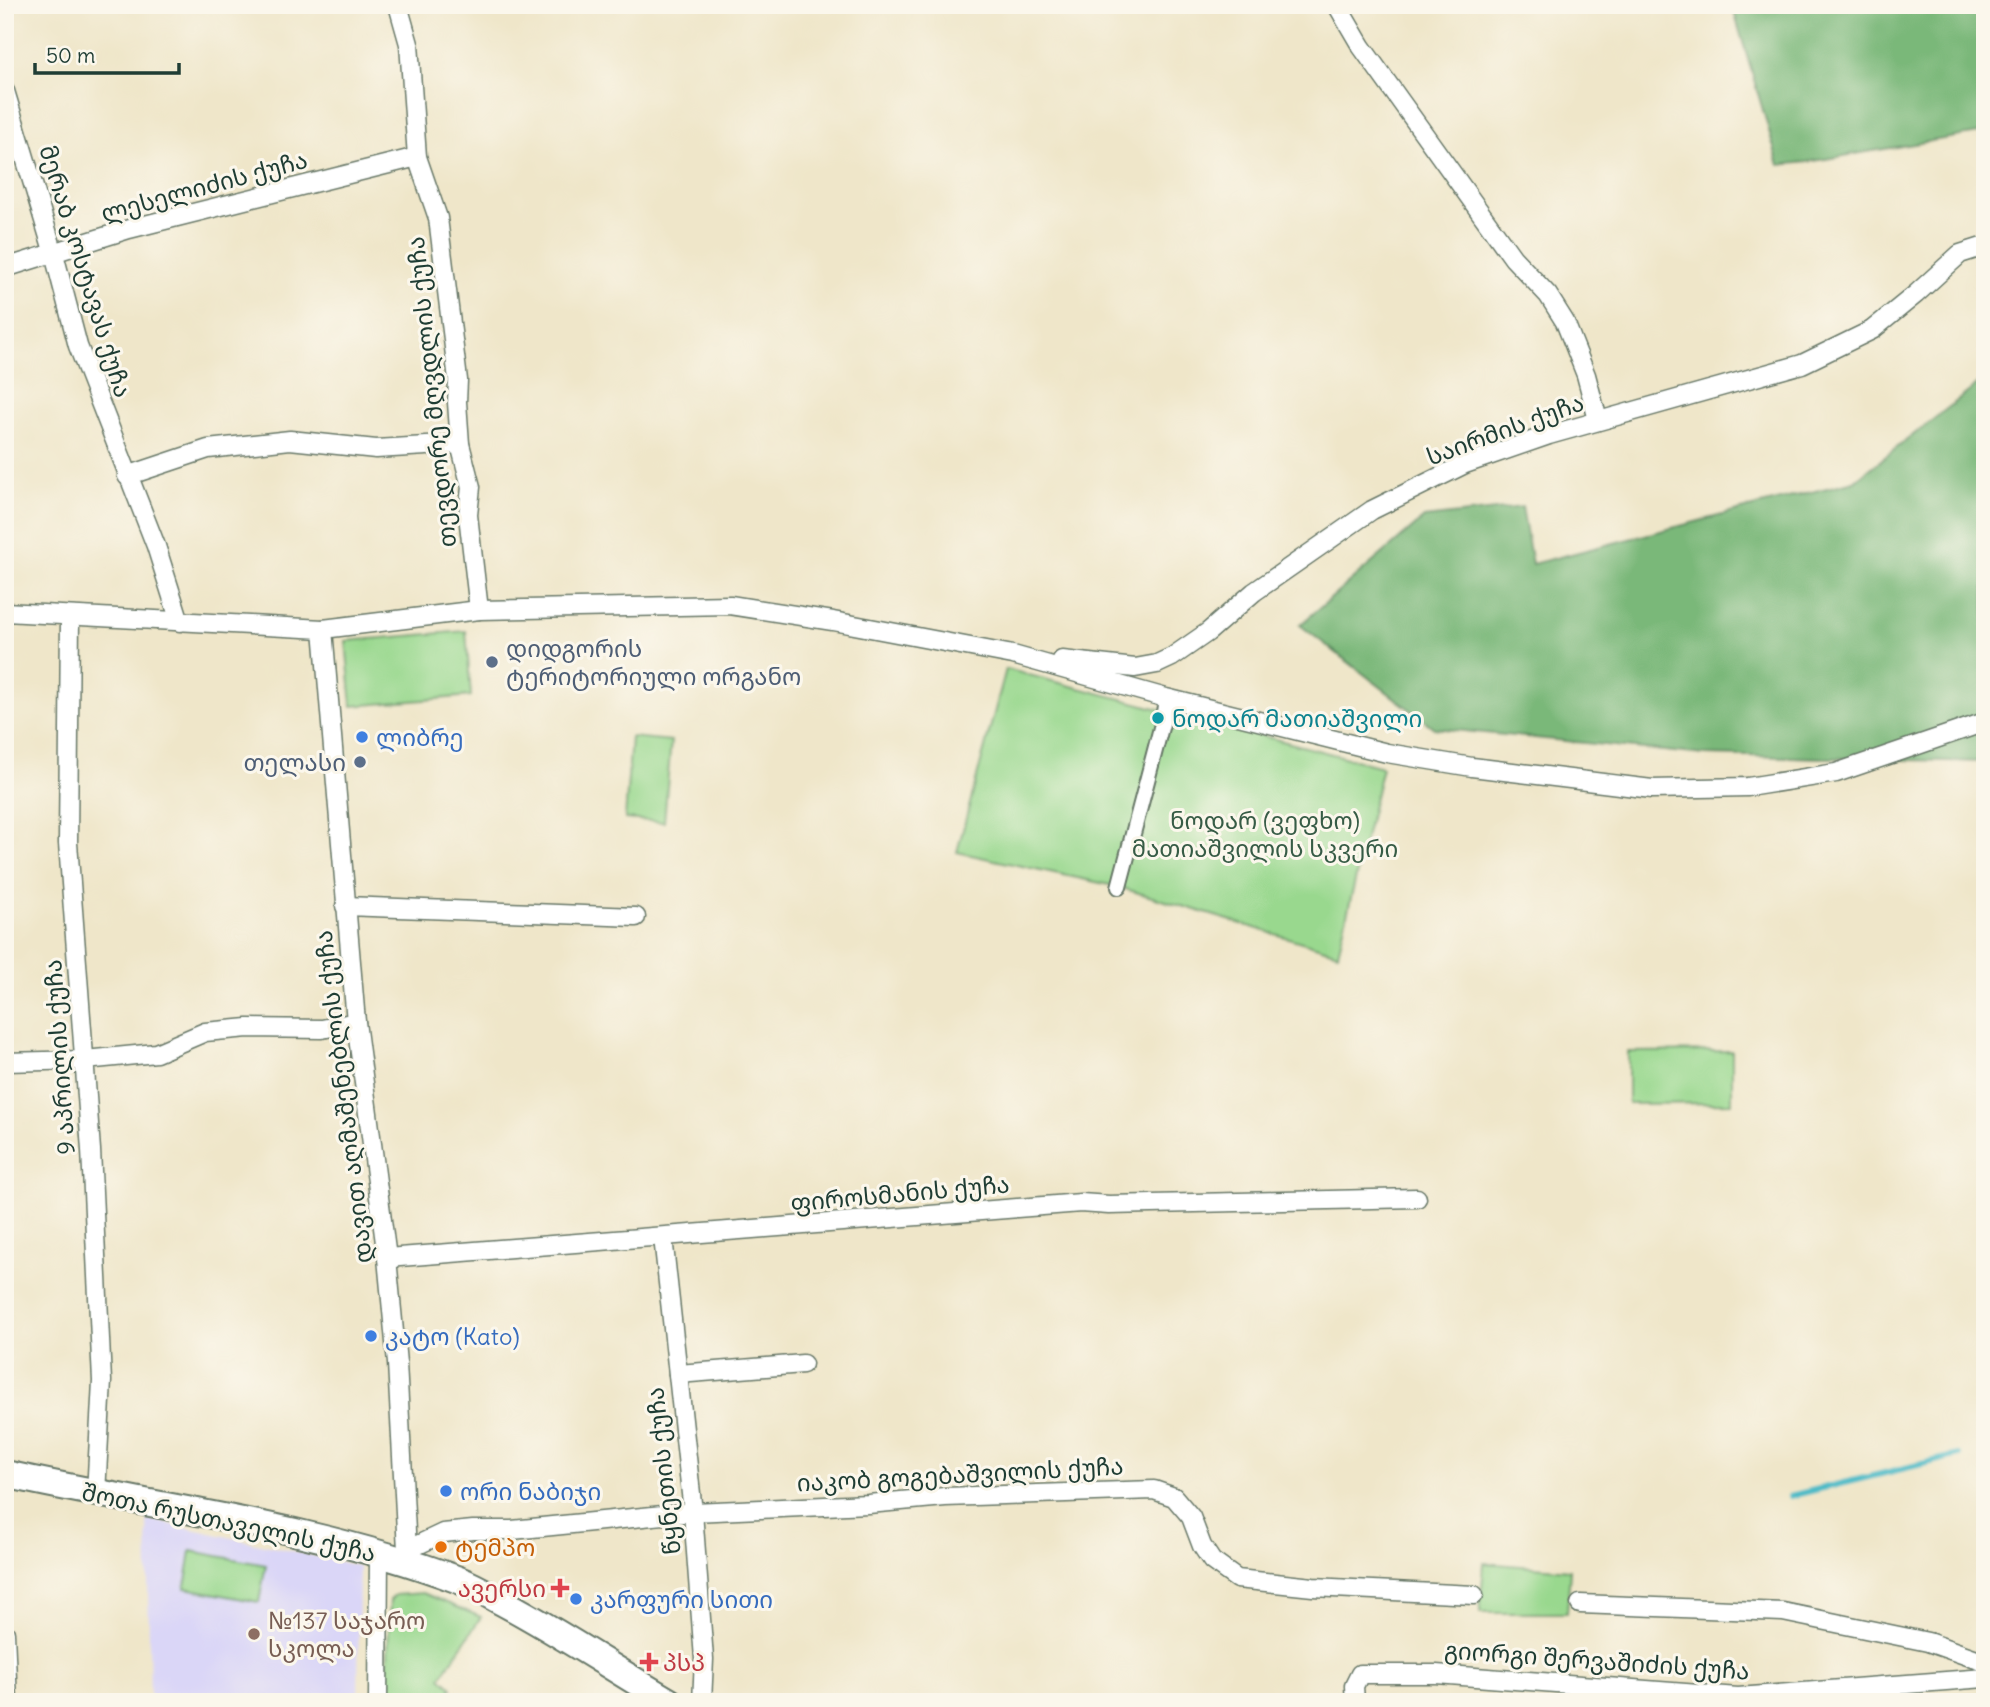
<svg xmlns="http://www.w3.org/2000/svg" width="1990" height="1707" viewBox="0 0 1990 1707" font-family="Delius,'Noto Sans Georgian',sans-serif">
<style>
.built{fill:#dad6f7}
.green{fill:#99d88e;stroke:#5c8a61;stroke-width:2}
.forest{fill:#7ab879;stroke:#4c7a56;stroke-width:2}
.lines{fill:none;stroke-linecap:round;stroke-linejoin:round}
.stream{stroke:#4dbbc7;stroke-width:6}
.pedestrian-casing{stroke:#687868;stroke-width:18}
.minor-casing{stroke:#687868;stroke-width:21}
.secondary-casing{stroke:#687868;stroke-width:30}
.pedestrian{stroke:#fff;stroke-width:14}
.minor{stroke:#fff;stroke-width:18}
.secondary{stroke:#fff;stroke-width:26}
.service-dot{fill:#5c6f8a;stroke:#fbf7ec;stroke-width:2.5}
.culture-dot{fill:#0f9aa8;stroke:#fbf7ec;stroke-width:2.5}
.shop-dot{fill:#3f7fe0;stroke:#fbf7ec;stroke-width:2.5}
.food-dot{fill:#e8710a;stroke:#fbf7ec;stroke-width:2.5}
.health-dot{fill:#e0444e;stroke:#fbf7ec;stroke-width:2.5}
.education-dot{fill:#8d6e63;stroke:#fbf7ec;stroke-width:2.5}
.labels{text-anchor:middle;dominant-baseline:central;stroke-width:6;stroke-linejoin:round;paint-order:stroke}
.street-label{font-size:24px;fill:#1f3d34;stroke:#fbf7ec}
.service-label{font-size:24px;fill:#4e5e75;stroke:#fbf7ec;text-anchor:start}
.culture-label{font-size:24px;fill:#0d838f;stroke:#fbf7ec;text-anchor:start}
.shop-label{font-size:24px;fill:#366cbe;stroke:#fbf7ec;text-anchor:start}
.park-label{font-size:24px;fill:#375c46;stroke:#fbf7ec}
.food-label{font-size:24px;fill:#c56008;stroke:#fbf7ec;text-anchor:start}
.health-label{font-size:24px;fill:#be3a42;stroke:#fbf7ec;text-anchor:end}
.education-label{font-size:24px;fill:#785e54;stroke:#fbf7ec;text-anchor:start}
</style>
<rect width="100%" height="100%" fill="#fbf7ec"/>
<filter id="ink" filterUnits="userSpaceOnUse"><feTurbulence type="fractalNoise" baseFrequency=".0143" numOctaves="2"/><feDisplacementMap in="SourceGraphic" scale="14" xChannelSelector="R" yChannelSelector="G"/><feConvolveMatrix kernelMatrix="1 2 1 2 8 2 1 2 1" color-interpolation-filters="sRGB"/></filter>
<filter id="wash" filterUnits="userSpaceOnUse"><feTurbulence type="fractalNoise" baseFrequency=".00686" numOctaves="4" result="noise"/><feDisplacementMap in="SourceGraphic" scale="28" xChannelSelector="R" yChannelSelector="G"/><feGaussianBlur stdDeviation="1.57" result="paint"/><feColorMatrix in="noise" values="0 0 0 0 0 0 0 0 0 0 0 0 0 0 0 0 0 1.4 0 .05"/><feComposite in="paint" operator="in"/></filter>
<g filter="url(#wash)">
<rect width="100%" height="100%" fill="#efe6c9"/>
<!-- built -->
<path class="built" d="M147,1519L359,1566L358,1702H150Z"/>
<!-- green -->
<g class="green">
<path d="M466,631L471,696L352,706L346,641Z"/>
<path d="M1006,669L1382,767L1338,953L1119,887L957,852Z"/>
<path d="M631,737L671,741L664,822L625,819Z"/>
<path d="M1732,1051V1103L1628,1104V1052Z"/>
<path d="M191,1551L266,1565L259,1602L185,1588Z"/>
<path d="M1484,1563L1570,1570L1567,1613H1480Z"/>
<path d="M423,1593L481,1617L441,1677L452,1687L446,1702H386L390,1600L395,1595Z"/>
</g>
<!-- forest -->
<g class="forest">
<path d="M1732,5H1985V132L1808,162L1779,165Z"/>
<path d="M1985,379V762L1704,755L1434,728L1300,625L1424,518L1522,507L1532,564L1854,481Z"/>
</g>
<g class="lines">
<!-- stream -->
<path class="stream" d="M1790,1496L1959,1455"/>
</g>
</g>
<g filter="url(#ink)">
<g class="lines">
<!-- pedestrian casing -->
<g class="pedestrian-casing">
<path id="pedestrian" d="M1119,887L1163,720L1166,698"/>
</g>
<!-- minor casing -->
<g class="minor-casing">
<g id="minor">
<path d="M398,5L409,44L417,157L438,218L458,380L457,402L460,444L471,487L468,515L479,610"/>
<path d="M1337,5L1361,46L1513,258L1548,295L1565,322L1586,375L1598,420"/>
<path d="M5,91L54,254L78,346L156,546L180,622"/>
<path d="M5,268L129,229L417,157"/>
<path d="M127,476L208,449L290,440L376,449L460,444"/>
<path d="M5,612L323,629L479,610L730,605L833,621L1013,655L1166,698L1387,753L1472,767L1652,789L1748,787L1836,773L1985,722"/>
<path d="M70,617L68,843L91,1150L102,1381L96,1494"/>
<path d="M323,629L356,1022L387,1258L397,1363L407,1550L406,1560"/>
<path d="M1062,660L1135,668L1157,664L1172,657L1208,632L1254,592L1372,510L1465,464L1549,435L1802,364L1872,330L1916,294L1960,254L1985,246"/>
<path d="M345,906L636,917"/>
<path d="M5,1062L85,1060L156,1053L205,1032L248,1028L322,1029L356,1022"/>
<path d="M663,1237L693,1512L704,1659L702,1702"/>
<path d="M387,1258L1081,1203L1109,1205L1417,1198"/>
<path d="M678,1374L803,1364"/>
<path d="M407,1550L443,1533L473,1530H512L693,1512L868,1504L945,1497L1154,1490L1174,1497L1191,1517L1202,1546L1212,1561L1237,1579L1313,1587L1474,1595"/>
<path d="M1580,1604L1783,1612L1928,1642L1985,1662"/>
<path d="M5,1633L8,1702"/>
<path d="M378,1702L379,1552"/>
<path d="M1355,1702L1354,1686L1360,1674H1436L1738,1697L1985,1678"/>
</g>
</g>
<!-- secondary casing -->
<g class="secondary-casing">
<path id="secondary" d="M5,1474C157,1508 313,1525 459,1580C475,1586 491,1596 506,1604C562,1634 615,1670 670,1702"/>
</g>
<!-- pedestrian -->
<use href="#pedestrian" class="pedestrian"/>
<!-- minor -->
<use href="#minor" class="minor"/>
<!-- secondary -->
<use href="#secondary" class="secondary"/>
</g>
</g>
<!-- markers -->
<g class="service-dot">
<circle cx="492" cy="662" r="7"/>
<circle cx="360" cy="762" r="7"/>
</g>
<circle class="culture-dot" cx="1158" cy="718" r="7"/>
<g class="shop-dot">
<circle cx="362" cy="737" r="7"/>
<circle cx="371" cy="1336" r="7"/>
<circle cx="446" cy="1491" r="7"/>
<circle cx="576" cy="1599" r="7"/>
</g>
<circle class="food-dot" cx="441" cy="1547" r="7"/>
<g class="health-dot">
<path d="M556.5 1577.5h7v7h7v7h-7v7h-7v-7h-7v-7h7z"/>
<path d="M645.5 1651.5h7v7h7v7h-7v7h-7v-7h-7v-7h7z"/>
</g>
<circle class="education-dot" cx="254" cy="1634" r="7"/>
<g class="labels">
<!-- street labels -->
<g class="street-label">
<text transform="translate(204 186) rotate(-15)">ლესელიძის ქუჩა</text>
<text transform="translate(86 271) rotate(73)">მერაბ კოსტავას ქუჩა</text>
<text transform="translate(431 392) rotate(-96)">თევდორე მღვდლის ქუჩა</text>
<text transform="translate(1505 429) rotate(-20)">საირმის ქუჩა</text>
<text transform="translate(59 1057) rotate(-94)">9 აპრილის ქუჩა</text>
<text transform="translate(343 1097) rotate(-97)">დავით აღმაშენებლის ქუჩა</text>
<text transform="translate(900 1193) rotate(-5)">ფიროსმანის ქუჩა</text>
<text transform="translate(663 1471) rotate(-96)">წყნეთის ქუჩა</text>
<text transform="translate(960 1474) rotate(-3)">იაკობ გოგებაშვილის ქუჩა</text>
<text transform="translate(229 1522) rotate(12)">შოთა რუსთაველის ქუჩა</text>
<text transform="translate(1597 1660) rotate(4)">გიორგი შერვაშიძის ქუჩა</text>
</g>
<!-- service labels -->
<g class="service-label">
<text x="506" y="648">დიდგორის<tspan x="506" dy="28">ტერიტორიული ორგანო</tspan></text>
<text x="346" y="762" text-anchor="end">თელასი</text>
</g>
<!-- culture labels -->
<g class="culture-label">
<text x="1172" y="718">ნოდარ მათიაშვილი</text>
</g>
<!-- shop labels -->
<g class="shop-label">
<text x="376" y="737">ლიბრე</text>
<text x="385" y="1336">კატო (Kato)</text>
<text x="460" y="1491">ორი ნაბიჯი</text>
<text x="590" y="1599">კარფური სითი</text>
</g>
<!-- park labels -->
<g class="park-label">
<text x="1265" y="820">ნოდარ (ვეფხო)<tspan x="1265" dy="28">მათიაშვილის სკვერი</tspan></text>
</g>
<!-- food labels -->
<g class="food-label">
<text x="455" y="1547">ტემპო</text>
</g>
<!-- health labels -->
<g class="health-label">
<text x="546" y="1588">ავერსი</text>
<text x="663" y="1662" text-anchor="start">პსპ</text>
</g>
<!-- education labels -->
<g class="education-label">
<text x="268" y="1620">№137 საჯარო<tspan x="268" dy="28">სკოლა</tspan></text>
</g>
</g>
<!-- margin -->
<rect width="1990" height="1707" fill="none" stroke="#fbf7ec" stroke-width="28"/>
<!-- scale -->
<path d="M35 63v10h144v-10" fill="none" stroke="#1f3d34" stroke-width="3.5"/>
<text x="46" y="63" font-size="21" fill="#1f3d34" stroke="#fbf7ec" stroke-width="5" paint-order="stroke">50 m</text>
</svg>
